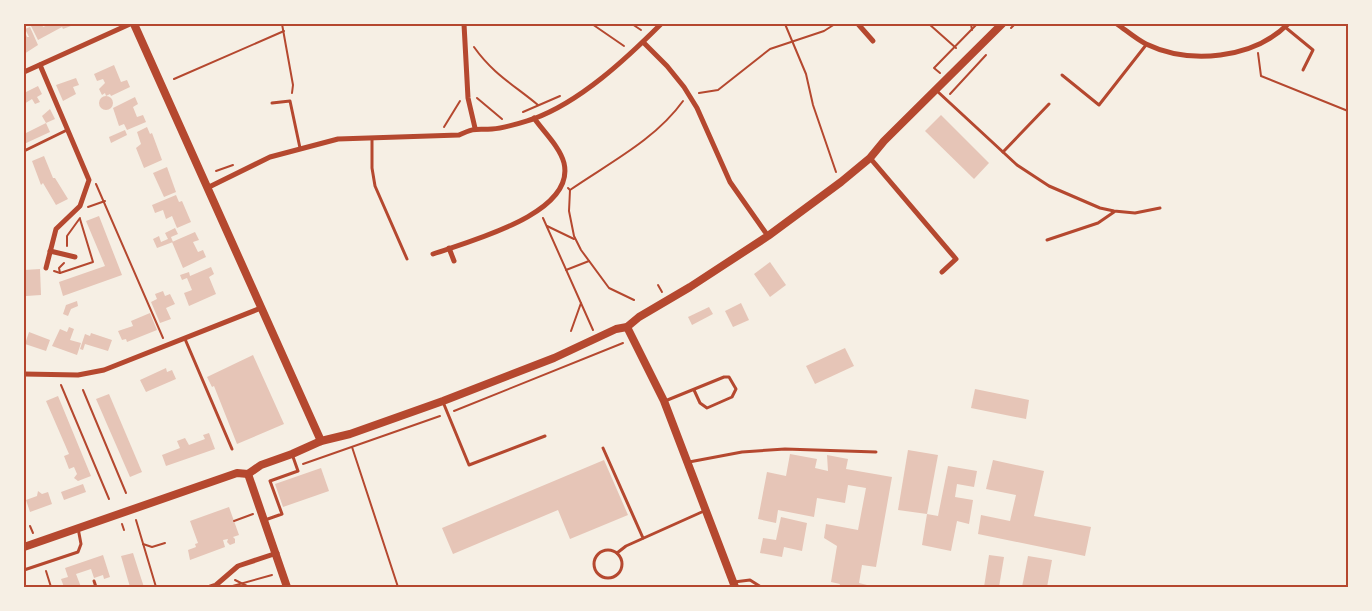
<svg xmlns="http://www.w3.org/2000/svg" width="1372" height="611" viewBox="0 0 1372 611" font-family="Quicksand,sans-serif">
<style>
.building{fill:#e6c5b7}
.lines{fill:none;stroke-linecap:round;stroke-linejoin:round}
.path{stroke:#b5482f;stroke-width:2}
.service{stroke:#b5482f;stroke-width:3}
.minor{stroke:#b5482f;stroke-width:5}
.tertiary{stroke:#b5482f;stroke-width:8}
.neatline{fill:none;stroke:#b5482f;stroke-width:2}
</style>
<rect width="100%" height="100%" fill="#f6efe4"/>
<!-- building -->
<g class="building">
<path d="M30,24H42L43,27L51,24H76L63,29L62,27L38,40Z"/>
<path d="M30,27L38,45L24,54V30L27,37H29L25,29Z"/>
<path d="M114,65L121,82L127,80L130,87L111,96L110,94L106,96L105,93L102,95L99,89L105,83L103,79L97,81L94,74Z"/>
<path d="M76,78L79,85L73,87L76,94L63,101L56,85Z"/>
<path d="M38,86L42,94L37,97L40,102L35,104L32,99L24,104V93Z"/>
<circle cx="106" cy="103" r="7"/>
<path d="M135,97L138,104L133,107L137,117L143,115L146,122L127,130L124,124L119,126L113,108Z"/>
<path d="M50,109L55,119L46,123L42,116Z"/>
<path d="M941,115L989,163L974,179L925,131Z"/>
<path d="M46,123L50,132L24,144V134Z"/>
<path d="M147,127L150,134L152,133L162,160L144,168L136,148L141,144L137,132Z"/>
<path d="M125,130L127,135L111,143L109,137Z"/>
<path d="M44,156L53,178H55L68,199L56,205L43,183L41,185L32,161Z"/>
<path d="M167,167L176,192L164,197L153,173Z"/>
<path d="M176,195L179,202L182,201L191,222L177,228L172,216L166,219L163,210L155,213L152,205Z"/>
<path d="M99,216L122,275L63,296L59,282L105,266L86,221Z"/>
<path d="M175,228L178,234L171,237L173,242L157,248L153,239L159,236L161,242L168,239L165,233Z"/>
<path d="M195,232L199,240L193,242L198,252L203,250L206,257L183,268L172,242Z"/>
<path d="M770,262L786,285L770,297L754,274Z"/>
<path d="M211,267L214,274L209,277L216,294L189,306L184,293L192,290L187,278L182,280L180,275L189,272L190,276Z"/>
<path d="M40,269L41,295L26,296L24,270Z"/>
<path d="M163,291L165,296L170,294L175,304L166,308L171,319L160,323L151,302L157,299L155,294Z"/>
<path d="M77,301L78,306L71,309L68,316L63,314L66,305Z"/>
<path d="M741,303L749,320L733,327L725,311Z"/>
<path d="M709,307L713,314L692,325L688,317Z"/>
<path d="M150,313L157,330L127,342L126,339L122,340L118,331L133,326L131,321Z"/>
<path d="M69,327L74,329L70,340L81,343L77,355L52,346L60,329L67,332Z"/>
<path d="M29,332L50,340L46,351L25,344Z"/>
<path d="M91,333L112,340L108,351L85,344L83,350L80,349L85,334L90,336Z"/>
<path d="M845,348L854,366L815,384L806,366Z"/>
<path d="M253,355L284,424L237,444L214,386L212,387L207,377Z"/>
<path d="M166,368L167,372L172,370L176,379L146,392L140,380Z"/>
<path d="M975,389L1029,400L1026,419L971,408Z"/>
<path d="M109,394L142,472L130,477L96,399Z"/>
<path d="M58,396L91,476L78,481L74,478L77,474L74,467L69,469L64,456L69,454L46,401Z"/>
<path d="M209,433L215,449L166,466L162,455L180,448L177,441L185,438L189,445L205,439L203,435Z"/>
<path d="M908,450L938,455L927,514L898,510Z"/>
<path d="M790,454L817,459L815,468L828,471L827,455L848,459L846,469L892,477L876,567L862,565L859,583L875,587H839L840,584L831,582L837,546L824,538L826,524L858,530L866,488L848,485L845,503L817,498L814,517L778,510L776,523L758,519L767,472L786,476Z"/>
<path d="M604,460L628,515L570,539L558,510L453,554L442,528Z"/>
<path d="M993,460L1044,471L1034,516L1091,527L1085,556L978,534L981,515L1010,521L1016,495L986,489Z"/>
<path d="M948,466L977,471L974,487L957,484L955,497L973,500L969,524L957,521L951,551L922,545L927,514L938,516Z"/>
<path d="M321,468L329,491L283,507L275,484Z"/>
<path d="M83,484L86,492L64,500L61,492Z"/>
<path d="M38,491L42,494L48,492L52,504L30,512L26,500L37,496Z"/>
<path d="M229,507L239,535L233,537L235,539V543L230,545L227,542L228,539L223,540L225,547L190,560L188,550L196,547L195,544L198,543L190,521Z"/>
<path d="M781,517L807,523L802,551L784,547L782,557L760,553L763,538L776,540Z"/>
<path d="M133,553L140,575L144,587H130L121,556Z"/>
<path d="M103,555L110,577L104,579L103,575L94,578L91,569L76,574L81,587H64L61,579L68,577L65,568Z"/>
<path d="M989,555L1004,557L999,587H984Z"/>
<path d="M1028,556L1052,560L1047,587H1022Z"/>
</g>
<g class="lines">
<!-- path -->
<g class="path">
<path d="M282,24L293,85L292,93"/>
<path d="M592,24L624,46"/>
<path d="M632,24L641,30"/>
<path d="M785,24L806,74L813,105L836,172"/>
<path d="M929,24L956,48"/>
<path d="M971,24L972,30"/>
<path d="M1011,28L1015,24"/>
<path d="M474,47C493,74 514,85 538,105"/>
<path d="M1258,53L1261,76L1348,111"/>
<path d="M940,73L934,68L977,24"/>
<path d="M174,79L284,31"/>
<path d="M699,93L718,90L770,49L824,31L835,24"/>
<path d="M950,94L986,55"/>
<path d="M477,98L502,119"/>
<path d="M523,112L560,96"/>
<path d="M444,127L460,101"/>
<path d="M216,171L233,165"/>
<path d="M96,184L163,338"/>
<path d="M568,188L570,190C609,163 655,140 683,101"/>
<path d="M570,190L569,211L574,236L581,250L609,288L634,300"/>
<path d="M88,207L105,201"/>
<path d="M543,218L593,330"/>
<path d="M547,226L574,239"/>
<path d="M67,246V236L80,218"/>
<path d="M566,270L589,261"/>
<path d="M54,271L60,273L93,262L80,219"/>
<path d="M60,273L59,268L64,263"/>
<path d="M658,285L662,292"/>
<path d="M571,331L581,303"/>
<path d="M61,385L109,499"/>
<path d="M83,390L126,493"/>
<path d="M454,411L623,343"/>
<path d="M352,447L398,587"/>
<path d="M303,464L440,416"/>
<path d="M136,520L156,587"/>
<path d="M234,521L253,514"/>
<path d="M122,524L124,530"/>
<path d="M30,526L33,533"/>
<path d="M143,544L152,547L165,543"/>
<path d="M46,571L51,587"/>
<path d="M235,580L249,587"/>
<path d="M229,587L272,575"/>
</g>
<!-- service -->
<g class="service">
<path d="M1285,27L1313,50L1303,70"/>
<path d="M1062,75L1099,105L1146,45"/>
<path d="M937,91L1017,165L1049,186L1100,208L1114,211L1135,213L1160,208"/>
<path d="M272,103L290,101L300,148"/>
<path d="M372,138V168L375,186L407,259"/>
<path d="M24,151L67,130"/>
<path d="M1003,152L1049,104"/>
<path d="M1047,240L1098,223L1114,212"/>
<path d="M185,339L232,449"/>
<path d="M665,401L724,377H729L736,389L732,397L707,408L700,403L694,390"/>
<path d="M443,402L469,465L545,436"/>
<path d="M603,448L643,538"/>
<path d="M689,462L742,452L785,449L876,452"/>
<path d="M265,520L282,514L270,481L298,471L292,454"/>
<circle cx="608" cy="564" r="14"/>
<path d="M617,553L626,546L704,511"/>
<path d="M24,570L78,552L81,544L78,528"/>
<path d="M94,581L96,587"/>
<path d="M734,582L750,580L761,587"/>
</g>
<!-- minor -->
<g class="minor">
<path d="M464,24L468,98L475,128"/>
<path d="M858,24L873,41"/>
<path d="M1117,24C1127,31 1136,39 1146,44C1190,65 1253,59 1288,24"/>
<path d="M643,42L667,66L684,87L697,108L730,182L768,236"/>
<path d="M40,65L89,180L80,206L56,229L46,268"/>
<path d="M24,72L130,24"/>
<path d="M870,158L956,259L942,272"/>
<path d="M207,188L270,157L338,139L459,135C476,127 476,130 492,129C506,128 520,123 533,119C580,102 626,59 661,24"/>
<path d="M449,248L454,261"/>
<path d="M50,251L75,257"/>
<path d="M433,254C469,241 576,214 564,163C560,147 543,131 534,118"/>
<path d="M24,374L78,375L104,370L261,308"/>
<path d="M210,587L216,585L238,566L277,553"/>
</g>
<!-- tertiary -->
<g class="tertiary">
<path d="M134,24L321,441"/>
<path d="M627,327L664,401L735,587"/>
<path d="M248,474L287,587"/>
<path d="M24,547L237,473L248,474L261,465L292,454L321,441L350,434L443,401L554,358L616,329L627,327L639,317L690,287L768,236L841,182L870,158L884,141L1002,24"/>
</g>
</g>
<!-- border -->
<rect width="1372" height="611" fill="none" stroke="#f6efe4" stroke-width="50"/>
<rect x="25" y="25" width="1322" height="561" class="neatline"/>
</svg>
